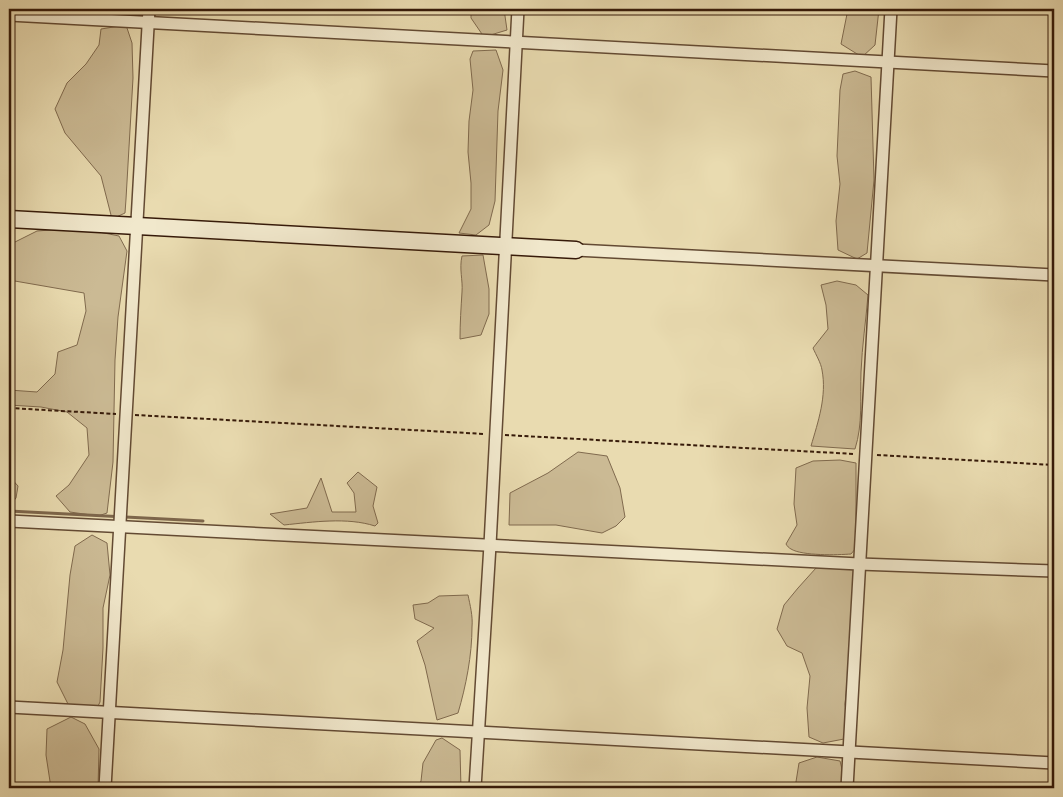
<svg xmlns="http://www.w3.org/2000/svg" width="1063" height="797" viewBox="0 0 1063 797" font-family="'Libre Caslon Text',serif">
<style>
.green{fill:#cbba94;stroke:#806a4e}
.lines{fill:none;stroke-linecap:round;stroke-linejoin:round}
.stream{stroke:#7d664b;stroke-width:3}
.street-casing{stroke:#634a33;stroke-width:14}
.secondary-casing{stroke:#361a09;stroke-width:19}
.path{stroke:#361a09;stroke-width:2;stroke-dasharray:4 2.5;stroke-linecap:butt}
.street{stroke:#f1e8cc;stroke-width:11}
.secondary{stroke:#f1e8cc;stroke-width:16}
</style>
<rect width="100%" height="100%" fill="#e9dbb0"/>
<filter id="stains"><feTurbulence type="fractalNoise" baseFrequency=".004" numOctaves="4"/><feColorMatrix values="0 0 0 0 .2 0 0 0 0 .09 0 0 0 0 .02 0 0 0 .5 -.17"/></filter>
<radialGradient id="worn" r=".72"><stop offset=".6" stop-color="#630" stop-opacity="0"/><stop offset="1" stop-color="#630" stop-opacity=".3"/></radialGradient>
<!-- green -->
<g class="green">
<path d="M43,9H136L134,17L63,19Z"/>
<path d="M471,9H504L507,30L484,37L471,18Z"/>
<path d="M848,9H879L875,45L862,57L841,44Z"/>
<path d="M126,25L132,43L133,78L126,199L125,213L112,219L101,176L65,133L55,109L67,83L86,64L99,45L101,29Z"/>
<path d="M496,50L503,70L498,111L495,201L489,225L476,235L459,233L471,209V183L468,152L469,121L473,90L470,59L473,51Z"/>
<path d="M855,71L871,77L874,180L867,253L857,259L838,250L836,221L840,184L837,156L840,90L843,74Z"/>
<path d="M64,229L94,231L119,236L127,251L118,317L115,360L113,462L107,513L98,516L70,512L56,496L69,485L89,455L87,428L67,412L41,407L9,405V390L37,392L55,374L58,352L77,345L86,311L84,293L9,280V245L37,231Z"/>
<path d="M483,255L489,289V314L481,335L460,339C460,323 461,308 462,292C463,280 459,269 462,256Z"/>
<path d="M837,281L856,285L868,295C866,320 862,346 861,372C860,398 863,424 855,449L811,446C818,422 827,396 822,370C821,363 816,355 813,348L828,329L826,305L821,285Z"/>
<path d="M578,452L607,456L620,488L625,517L616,526L602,533L556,525H509L510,493L548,473Z"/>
<path d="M840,460L856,463V548L851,554C838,555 802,556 791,549C789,548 787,546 786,544L797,525L794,504L796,468L813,461Z"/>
<path d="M358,472L377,487L373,506L378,523L375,526C347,517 313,522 284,525L270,514L307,508L321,478L332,512H356L354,493L347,483Z"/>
<path d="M9,476L18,486L16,498L11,504L9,505Z"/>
<path d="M92,535L107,543L110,575L103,608V648L100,702L95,712L69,706L57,682L63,650L70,575L75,546Z"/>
<path d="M831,564L856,567L855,638L848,675L845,704L848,726L844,739L823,743L809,737L807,708L810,676L802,653L787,646L777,629L784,605L798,588L816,568Z"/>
<path d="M468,595C470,605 473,616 472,627C472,655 466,686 458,713L437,720L425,665L417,641L434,628L415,619L413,605L428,603L439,596Z"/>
<path d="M71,717L85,724L99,749L98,788H51L46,755L47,729Z"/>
<path d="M442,738L460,750L461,788H418L421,781L423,763L436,740Z"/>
<path d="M817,757L840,761L845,781V788H795L799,763Z"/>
</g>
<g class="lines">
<!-- stream -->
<path class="stream" d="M9,511L203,521"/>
<!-- street casing -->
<g class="street-casing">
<g id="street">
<path d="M9,15L1054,71"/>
<path d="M576,250L1054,275"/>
<path d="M9,521L859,564L1054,571"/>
<path d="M9,707L1054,763"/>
<path d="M105,788L149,9"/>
<path d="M475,788L490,545L518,9"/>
<path d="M847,788L891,9"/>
</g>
</g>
<!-- secondary casing -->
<g class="secondary-casing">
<path id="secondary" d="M9,219L576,250"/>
</g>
<!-- path -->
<g class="path">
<path d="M9,408L116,414"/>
<path d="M135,415L485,434"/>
<path d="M505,435L855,454"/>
<path d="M877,455L1054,465"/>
</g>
<!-- street -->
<use href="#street" class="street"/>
<!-- secondary -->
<use href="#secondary" class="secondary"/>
</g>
<!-- margin -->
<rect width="1063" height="797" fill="none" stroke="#e9dbb0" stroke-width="30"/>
<rect x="10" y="10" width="1043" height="777" fill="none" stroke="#361a09" stroke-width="2.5"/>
<rect x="15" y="15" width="1033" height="767" fill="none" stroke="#361a09"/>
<rect width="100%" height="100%" filter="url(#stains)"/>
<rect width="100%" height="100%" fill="url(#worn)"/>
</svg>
